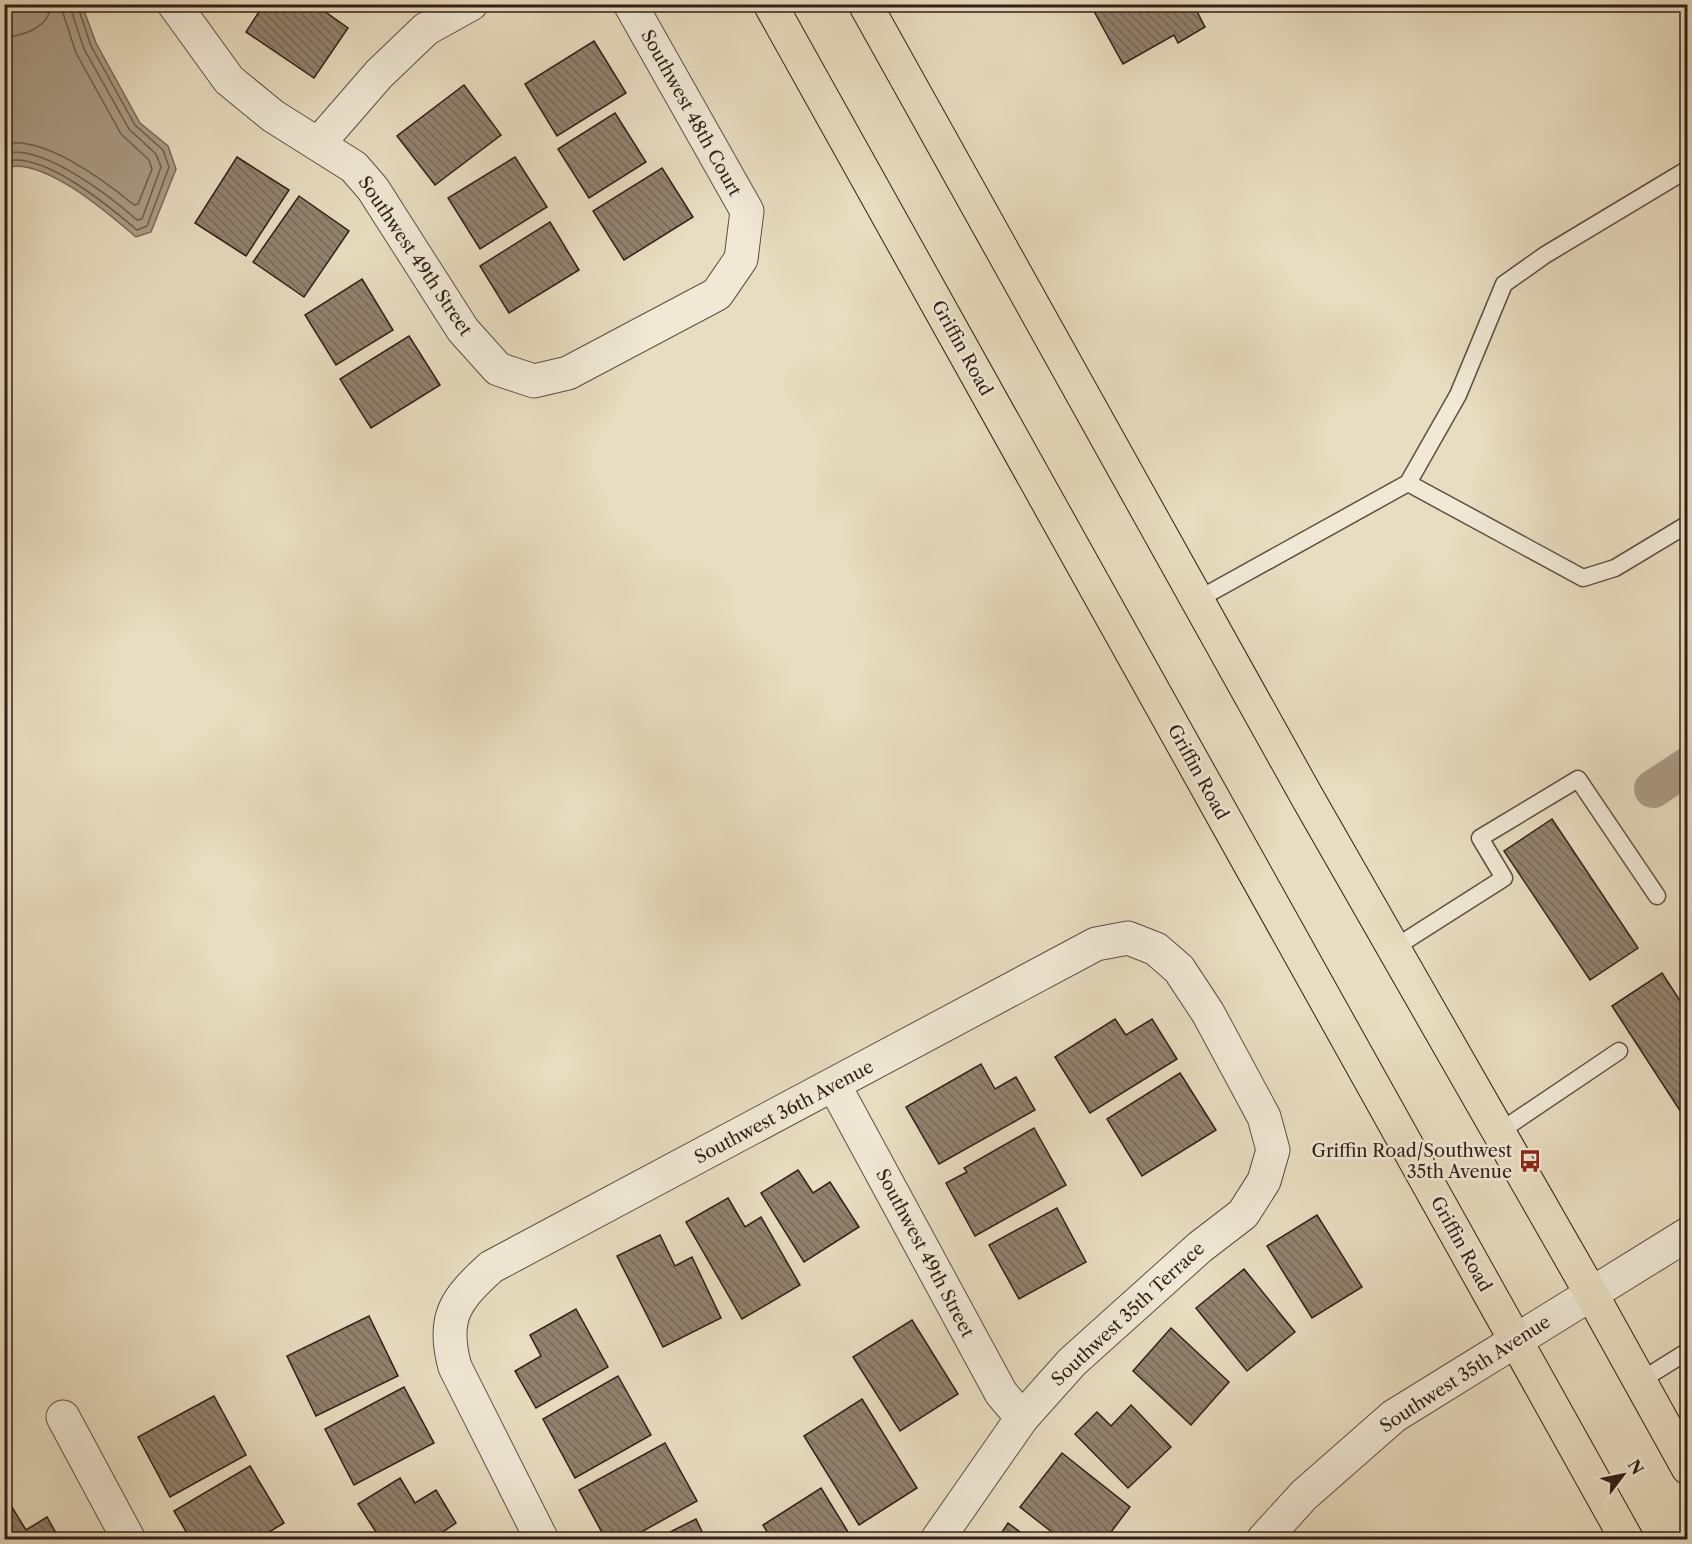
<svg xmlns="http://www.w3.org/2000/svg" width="1692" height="1544" viewBox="0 0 1692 1544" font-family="'Libre Caslon Text',serif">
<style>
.water{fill:#aa9c87;stroke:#7a6a5a;stroke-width:1.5}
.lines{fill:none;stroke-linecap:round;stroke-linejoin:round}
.shore{stroke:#6e5e4f;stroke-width:1.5}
.canal{stroke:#aa9c87;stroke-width:38}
.building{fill:url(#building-back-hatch);stroke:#321f17;stroke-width:1.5}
.service-casing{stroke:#604e41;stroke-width:19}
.minor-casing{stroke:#604e41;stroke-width:35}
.primary-casing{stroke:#321f17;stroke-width:35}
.service{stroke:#f0e9d6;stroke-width:16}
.minor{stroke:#f0e9d6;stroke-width:33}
.primary{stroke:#e8ddc0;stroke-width:33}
.labels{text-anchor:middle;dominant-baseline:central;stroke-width:5;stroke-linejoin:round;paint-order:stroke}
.street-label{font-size:18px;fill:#321f17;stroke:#f0e9d6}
.poi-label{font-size:18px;fill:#321f17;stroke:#f0e9d6;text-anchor:end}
</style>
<defs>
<pattern id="building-back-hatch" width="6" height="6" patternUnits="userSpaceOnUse" patternTransform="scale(1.5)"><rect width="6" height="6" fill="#91826f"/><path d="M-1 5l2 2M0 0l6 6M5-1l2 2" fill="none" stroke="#776a5a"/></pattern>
</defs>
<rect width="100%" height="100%" fill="#e8ddc0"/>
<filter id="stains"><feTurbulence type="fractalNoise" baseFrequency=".00333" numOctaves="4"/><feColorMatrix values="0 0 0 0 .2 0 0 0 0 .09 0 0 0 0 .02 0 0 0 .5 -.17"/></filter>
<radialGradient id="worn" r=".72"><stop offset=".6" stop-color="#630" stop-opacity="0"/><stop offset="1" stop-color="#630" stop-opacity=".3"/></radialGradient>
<!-- water -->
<path class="water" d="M36,4L82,5L96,43L140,123L168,146L176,169L151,232L136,237C109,214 42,155 5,168V15Z"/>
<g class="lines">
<!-- shore -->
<g class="shore">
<path d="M4,37C24,36 50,27 51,4"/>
<path d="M4,144C44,135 105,181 134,205L138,204L152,169L149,160L121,134L76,53L60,4"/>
<path d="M4,154C41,142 111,197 137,220L142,219L161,167L156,154L129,129L84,49L69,4"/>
<path d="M4,162C41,149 110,207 137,230L147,226L169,167L163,150L135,125L91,46L77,4"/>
</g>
<!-- canal -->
<path class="canal" d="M1653,789L1688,766"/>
</g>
<!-- building -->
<g class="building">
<path d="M264,4H314L348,28L314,78L246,32Z"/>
<path d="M1090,4H1193L1205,27L1178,43L1174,35L1123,64Z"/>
<path d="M594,41L626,93L557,136L525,84Z"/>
<path d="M464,85L501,135L435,185L397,136Z"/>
<path d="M615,113L646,162L589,198L558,149Z"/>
<path d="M237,157L289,190L246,256L195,223Z"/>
<path d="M515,157L547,207L480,249L448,198Z"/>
<path d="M662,168L693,217L624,260L593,211Z"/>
<path d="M299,196L349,231L304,297L253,262Z"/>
<path d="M550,222L579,270L509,313L480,266Z"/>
<path d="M362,279L393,330L336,365L305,315Z"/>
<path d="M409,336L440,385L371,428L340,379Z"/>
<path d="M1552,819L1638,948L1590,980L1504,851Z"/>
<path d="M1662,973L1688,1013V1123L1612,1006Z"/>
<path d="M1115,1019L1126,1035L1152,1019L1177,1059L1090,1113L1055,1057Z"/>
<path d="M981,1064L995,1089L1016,1077L1035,1110L939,1164L906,1107Z"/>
<path d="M1180,1073L1216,1130L1142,1176L1107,1119Z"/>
<path d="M1034,1128L1066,1185L975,1236L946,1183L967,1172L964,1168Z"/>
<path d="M798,1170L813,1193L830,1182L859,1227L804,1262L761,1193Z"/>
<path d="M728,1198L745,1227L761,1217L800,1285L742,1319L686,1222Z"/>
<path d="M1057,1208L1086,1262L1019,1299L989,1245Z"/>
<path d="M1317,1215L1362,1287L1312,1318L1267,1246Z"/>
<path d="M660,1235L675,1266L692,1257L721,1318L663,1347L617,1256Z"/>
<path d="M1244,1269L1295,1332L1247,1371L1196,1308Z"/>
<path d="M576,1309L608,1367L536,1408L515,1371L541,1356L530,1335Z"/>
<path d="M369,1316L398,1376L316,1416L287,1356Z"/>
<path d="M912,1320L958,1394L900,1431L853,1357Z"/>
<path d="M1171,1328L1229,1382L1191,1425L1133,1371Z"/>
<path d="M618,1376L651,1435L575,1478L543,1419Z"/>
<path d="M404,1387L434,1443L354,1485L325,1429Z"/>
<path d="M214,1396L246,1455L170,1497L138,1437Z"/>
<path d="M862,1399L917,1488L859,1525L804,1436Z"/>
<path d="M1131,1405L1171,1447L1128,1488L1075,1434L1097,1412L1111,1426Z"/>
<path d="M665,1443L697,1501L627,1540H606L579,1490Z"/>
<path d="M1062,1453L1130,1507L1105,1540H1062L1020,1507Z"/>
<path d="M250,1466L284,1523L256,1540H191L174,1511Z"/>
<path d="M400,1478L415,1503L436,1490L456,1523L431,1540H381L358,1504Z"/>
<path d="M821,1488L853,1540H772L763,1525Z"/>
<path d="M10,1504L26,1530L47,1517L60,1540H4V1508Z"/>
<path d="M696,1519L706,1540H654Z"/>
<path d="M1008,1523L1031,1540H997Z"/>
</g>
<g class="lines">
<!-- service casing -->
<g class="service-casing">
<g id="service">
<path d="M1408,483L1583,578L1615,568L1688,524"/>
<path d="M1197,600L1408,483L1458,395L1504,284L1545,255L1688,169"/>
<path d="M1394,948L1504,878L1480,838L1578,779L1657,896"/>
<path d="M1499,1132L1619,1051"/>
<path d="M1640,1381L1688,1351"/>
</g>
</g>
<!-- minor casing -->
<g class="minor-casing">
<g id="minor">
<path d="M174,4L229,80L273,116L354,167L373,189L463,330L498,369L534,381L568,373L717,294L741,259L747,211L630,4"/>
<path d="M319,143L379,74L426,29L471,4"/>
<path d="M834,1085L1001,1393L1022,1418"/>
<path d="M63,1417L129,1540"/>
<path d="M542,1540L455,1367C441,1317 456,1299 491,1267L1096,944L1128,938L1156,949L1179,969L1208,1013L1264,1117L1273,1150L1264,1181L1243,1214L1200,1247L1072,1362L1022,1418L937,1540"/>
<path d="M1263,1540L1304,1495L1394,1416L1688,1234"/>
</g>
</g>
<!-- primary casing -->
<g class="primary-casing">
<g id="primary">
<path d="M770,4L1627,1540"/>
<path d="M865,4L1306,795L1592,1295L1688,1468"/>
</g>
</g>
<!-- service -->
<use href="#service" class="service"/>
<!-- minor -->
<use href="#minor" class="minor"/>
<!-- primary -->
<use href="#primary" class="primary"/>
</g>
<!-- icons -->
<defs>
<g id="bus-bare" transform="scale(1.8)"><path d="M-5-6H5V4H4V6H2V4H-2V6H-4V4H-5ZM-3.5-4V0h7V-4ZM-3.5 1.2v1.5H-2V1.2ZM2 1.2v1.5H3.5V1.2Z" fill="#8f2418" stroke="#f0e9d6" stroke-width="2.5" paint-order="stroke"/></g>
</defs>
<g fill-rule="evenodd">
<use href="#bus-bare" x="1530" y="1161"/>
</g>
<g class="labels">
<!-- street labels -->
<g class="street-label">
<text transform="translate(691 113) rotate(61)">Southwest 48th Court</text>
<text transform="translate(415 256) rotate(56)">Southwest 49th Street</text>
<text transform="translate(962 348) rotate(61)">Griffin Road</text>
<text transform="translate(1198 772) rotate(61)">Griffin Road</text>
<text transform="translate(784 1112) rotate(-28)">Southwest 36th Avenue</text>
<text transform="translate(1461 1244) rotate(61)">Griffin Road</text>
<text transform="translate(925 1253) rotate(62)">Southwest 49th Street</text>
<text transform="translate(1128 1314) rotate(-43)">Southwest 35th Terrace</text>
<text transform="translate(1465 1374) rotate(-33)">Southwest 35th Avenue</text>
</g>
<!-- poi labels -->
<g class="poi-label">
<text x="1512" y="1151">Griffin Road/Southwest<tspan x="1512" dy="21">35th Avenue</tspan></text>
</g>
</g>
<!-- margin -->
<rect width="1692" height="1544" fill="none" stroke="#e8ddc0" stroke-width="24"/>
<rect x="6" y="6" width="1680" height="1532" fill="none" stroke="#321f17" stroke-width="3"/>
<rect x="12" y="12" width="1668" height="1520" fill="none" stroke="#321f17" stroke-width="1.5"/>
<!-- north arrow -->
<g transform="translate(1623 1475) rotate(58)" stroke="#f0e9d6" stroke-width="4.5" paint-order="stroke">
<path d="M0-4.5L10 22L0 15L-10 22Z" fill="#321f17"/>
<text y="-9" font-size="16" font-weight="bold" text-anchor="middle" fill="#321f17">N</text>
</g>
<rect width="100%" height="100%" filter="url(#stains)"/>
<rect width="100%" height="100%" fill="url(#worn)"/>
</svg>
